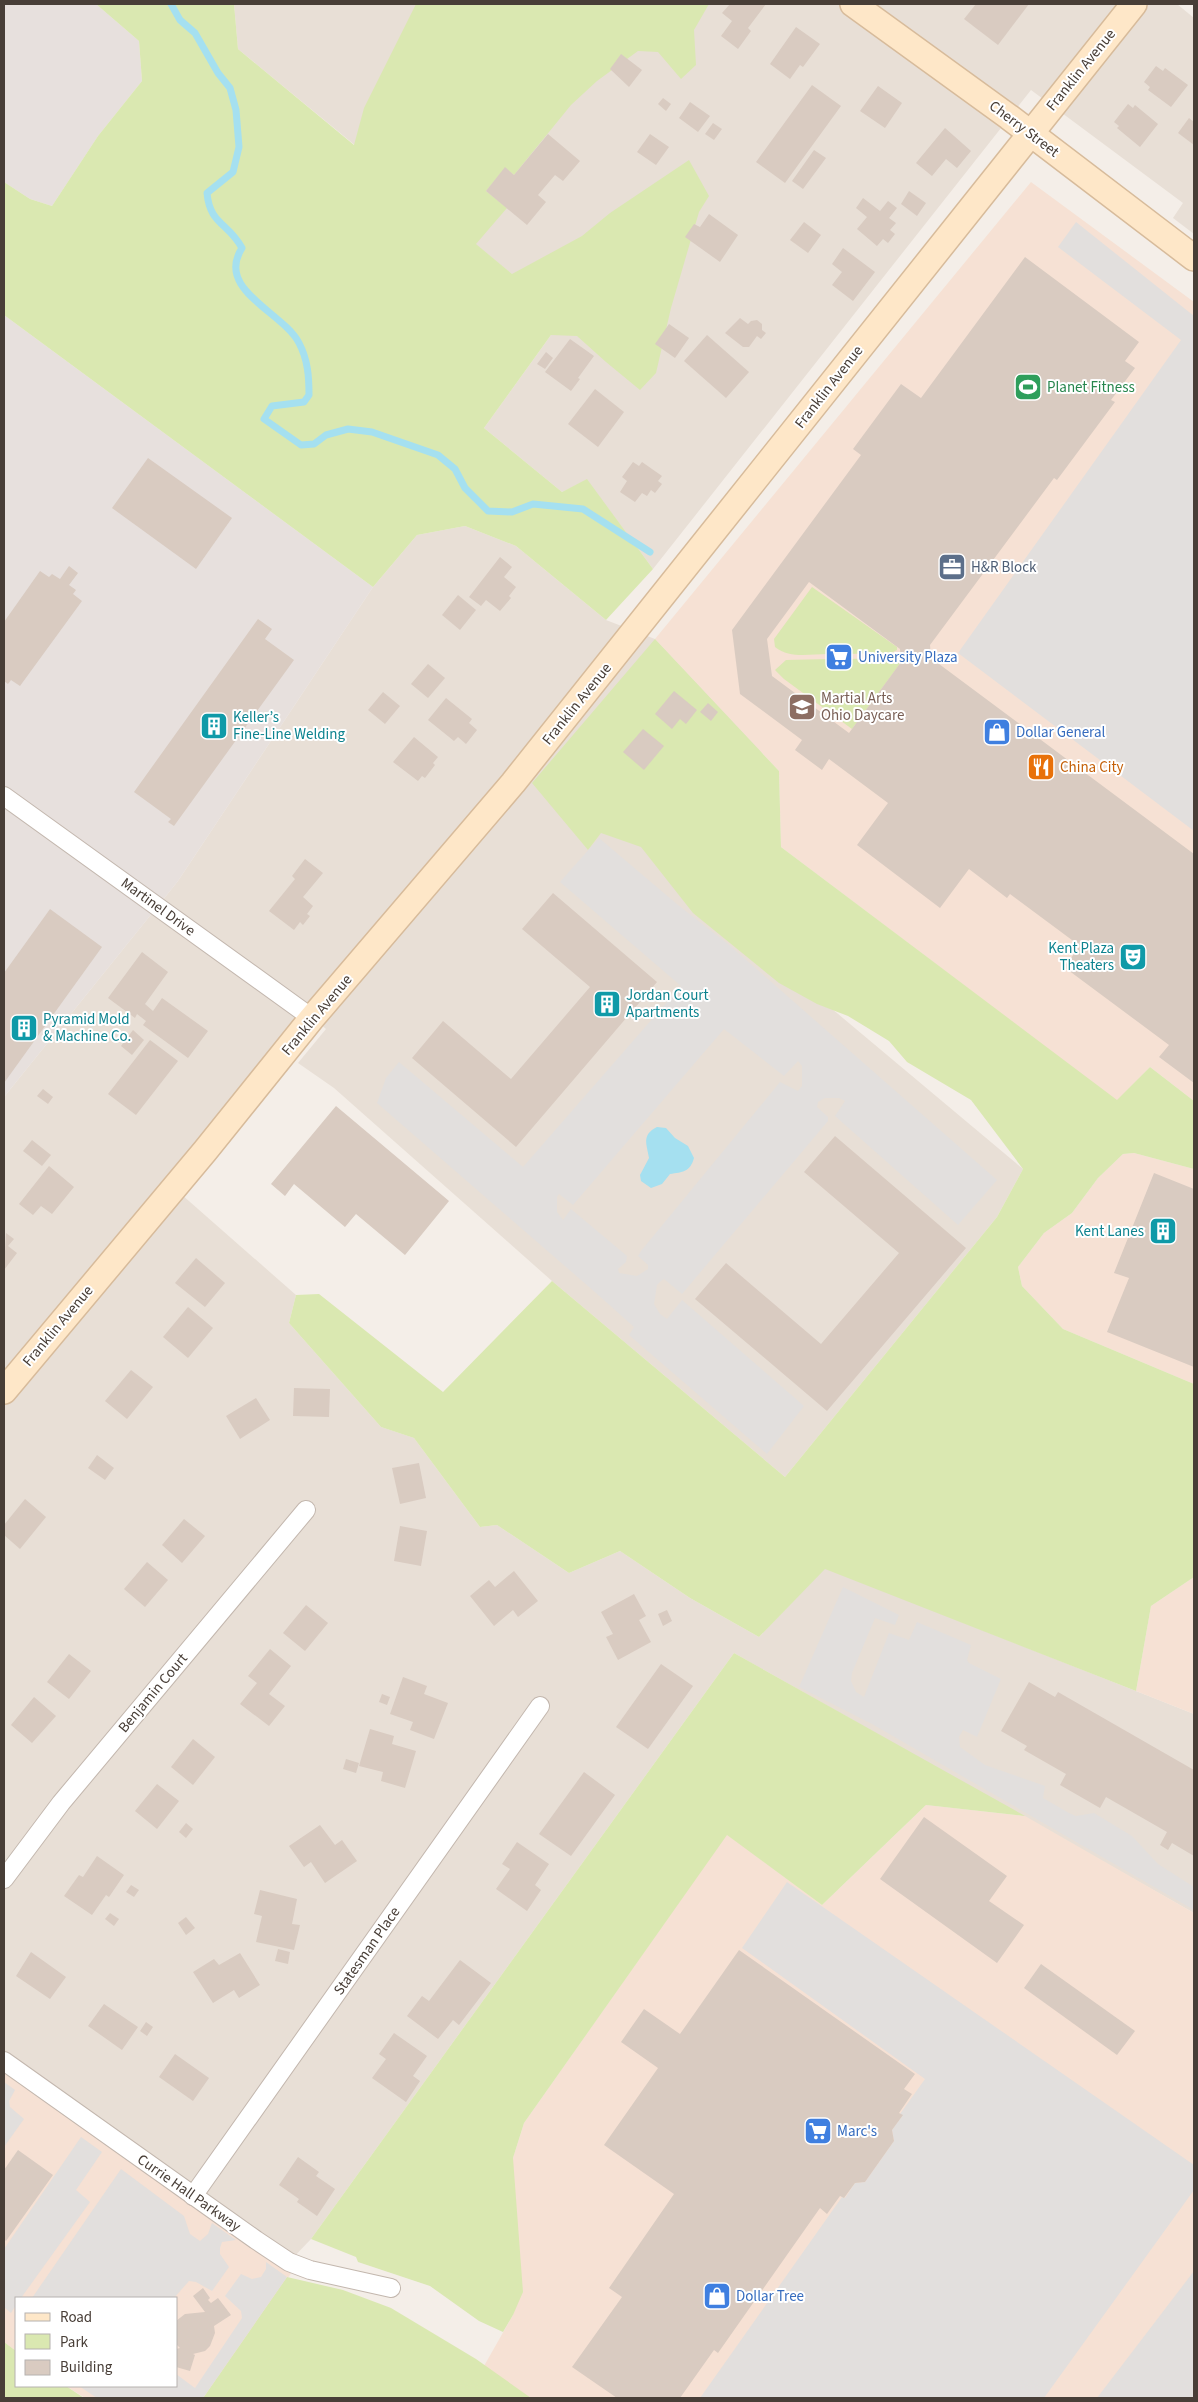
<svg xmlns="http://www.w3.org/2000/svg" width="1198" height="2402" viewBox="0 0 1198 2402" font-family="'Source Sans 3',sans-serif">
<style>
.residential{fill:#e8dfd6}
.commercial{fill:#f6e1d4}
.industrial{fill:#e7e0dd}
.green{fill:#dae8b1}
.parking{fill:#e2dfdd;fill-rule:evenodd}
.water{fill:#a5e0f0}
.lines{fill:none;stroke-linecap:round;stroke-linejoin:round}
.stream{stroke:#a5e0f0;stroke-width:7}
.building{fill:#d9cbc1;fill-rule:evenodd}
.street-casing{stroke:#c3b7ae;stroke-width:20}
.secondary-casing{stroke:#d7bb9b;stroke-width:28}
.street{stroke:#fff;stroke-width:18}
.secondary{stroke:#fee7c8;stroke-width:25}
.labels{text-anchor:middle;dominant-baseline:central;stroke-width:4;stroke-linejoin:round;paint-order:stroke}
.street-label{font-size:15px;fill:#483e37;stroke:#fff}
.leisure-label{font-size:15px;fill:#27864d;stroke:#fff;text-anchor:start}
.service-label{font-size:15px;fill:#4e5e75;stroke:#fff;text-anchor:start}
.shop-label{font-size:15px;fill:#366cbe;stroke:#fff;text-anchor:start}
.education-label{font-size:15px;fill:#785e54;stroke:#fff;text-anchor:start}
.culture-label{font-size:15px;fill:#0d838f;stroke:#fff;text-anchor:start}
.food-label{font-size:15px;fill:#c56008;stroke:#fff;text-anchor:start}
</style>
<rect width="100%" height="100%" fill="#f4eee8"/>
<!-- residential -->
<g class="residential">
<path d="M234,4H1177L1194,18V234L1173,218L1183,203L1031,90L653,569L587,480L562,492L484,428L564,317L238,49Z"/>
<path d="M465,526L516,546L606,620L655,639L762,752L646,853L1023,1169L997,1217L785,1477L552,1281L334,1088L298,1063L326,1029L313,1018L173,1187L296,1295L289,1323L381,1427L414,1438L480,1527L497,1525L569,1573L620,1551L690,1598L759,1637L825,1568L1194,1714V1913L734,1653L311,2239L289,2262L4,2061V1097L178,881L373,587L417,535Z"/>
</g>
<!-- commercial -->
<g class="commercial">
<path d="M1031,182L1194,302V1101L1150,1067L1117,1101L781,847L779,771L655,639Z"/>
<path d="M1134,1153L1194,1169V1384L1063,1329L1022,1286L1018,1267L1044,1233L1072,1213L1098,1178L1123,1154Z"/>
<path d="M1194,1577V1714L1136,1691L1151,1606Z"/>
<path d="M926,1805L1025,1816L1194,1913V2398H529L484,2366L513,2315V2158L524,2123L727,1834L822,1905Z"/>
<path d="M4,2061L297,2265L203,2398H85L66,2386H176V2298H16V2351L4,2342Z"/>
</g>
<!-- industrial -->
<g class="industrial">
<path d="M4,4H96L139,41L142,81L98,136L52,206L30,199L4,182Z"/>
<path d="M4,315L373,587L178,881L4,1097Z"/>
</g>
<!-- green -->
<g class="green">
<path d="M96,4H234L238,49L354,145L364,108L416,4H709L694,30L696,65L681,79L658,52L638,51L597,81L571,105L514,175L505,168L486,191L507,208L476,244L512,274L582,236L610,213L689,160L709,196L699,212L671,308L656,373L640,390L606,362L577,336L551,335L484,428L562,492L587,479L653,569L606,620L516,546L465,526L417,535L373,587L4,315V182L30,199L52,206L98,136L142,81L139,41Z"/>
<path d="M812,587L897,647V650L891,653L847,654C845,647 839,645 832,647L828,654C810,654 790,659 775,647L774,639Z"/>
<path d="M655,639L779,771L781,847L1117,1100L1150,1067L1194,1101V1169L1134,1153L1123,1154L1098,1178L1072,1213L1044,1233L1018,1267L1022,1286L1063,1329L1194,1384V1577L1151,1606L1136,1691L825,1569L759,1637L690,1598L620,1551L569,1573L497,1525L480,1527L414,1438L381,1427L289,1323L296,1295L319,1294L443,1392L552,1281L785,1477L997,1217L1023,1169L971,1100L907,1062L889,1041L848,1016L817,1004L779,983L693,913L641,847L601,833L588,850L532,783Z"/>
<path d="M888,658L899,661V665L852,729L784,679L775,670L786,660L828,659L833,665L839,667L847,659Z"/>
<path d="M734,1653L1025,1816L926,1805L822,1905L727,1835L524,2123L513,2158L523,2292L513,2315L503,2332L479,2321L430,2286L358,2262L356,2257L311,2239Z"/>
<path d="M287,2277L343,2290L391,2308L476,2359L531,2398H203Z"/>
<path d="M4,2342L16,2351V2386H66L84,2398H4Z"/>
</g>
<!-- parking -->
<g class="parking">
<path d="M1076,222L1194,316V831L958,653L1181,340L1058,247Z"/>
<path d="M599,838L678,905L728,944L997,1180L958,1225L835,1116L845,1101L839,1098H825L818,1102L817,1107L828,1117V1121L682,1294L664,1279L661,1281L657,1285L654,1304L660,1314L667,1319L682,1300L804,1406L767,1454L629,1335L634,1327L596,1293L377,1103L386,1078L399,1062L523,1167L681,986L560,882ZM724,1029L784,1076L798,1061L802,1066V1086L798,1091L780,1082L641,1251L638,1256L648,1265V1269L637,1276L619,1273L618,1269L626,1262L627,1256L571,1209L563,1220L557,1212V1197L559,1194L573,1205Z"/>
<path d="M843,1587L899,1615L895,1625L875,1618L852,1673L851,1681L856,1692L864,1697L889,1633L909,1640L917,1622L971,1645L967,1660L969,1663L1001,1679L977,1737L963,1730L959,1737L960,1747L985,1765L1045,1786L1043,1798L1069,1813L1076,1816L1094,1813L1132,1836L1158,1864L1194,1887V1910L872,1724L799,1687Z"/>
<path d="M787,1882L1194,2165V2190L1044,2398H700L842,2197L845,2198L855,2183L865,2182L894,2141L892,2130L902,2116L900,2114L925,2079L742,1948Z"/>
<path d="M4,2082L15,2090L9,2101L10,2107L24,2119L4,2147Z"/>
<path d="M81,2137L102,2152L76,2190L90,2202L21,2298H16V2305L11,2313L4,2307V2249Z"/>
<path d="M121,2169L184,2216L190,2234L200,2241L208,2234L212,2223L236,2240L222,2242L220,2248V2254L229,2267L212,2291L196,2282L189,2281L174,2298H32Z"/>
<path d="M266,2262L287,2277L203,2398H97L79,2386H176V2374L195,2388L242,2318L241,2311L225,2296L241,2274L252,2279L261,2277L266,2269Z"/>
<path d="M1194,2271V2398H1097Z"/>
</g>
<!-- water -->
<path class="water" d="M657,1127L666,1128L675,1138L688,1146L694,1158C690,1172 683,1172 670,1174L662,1184L651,1188L641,1181L640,1175L649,1158C647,1144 641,1135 657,1127Z"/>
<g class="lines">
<!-- stream -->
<path class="stream" d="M171,4L180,20L195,33L218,73L230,88L236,110L239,147L233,172L207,193C210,225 228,222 242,248C215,290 283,312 299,343C308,360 309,377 309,395L304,402L272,406L264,419L301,445L314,444L326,435L348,429L372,432L438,455L455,469L465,488L488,511L512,512L533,504L583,509L650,552"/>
</g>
<!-- building -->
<g class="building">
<path d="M730,4H766L748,28L751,31L738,49L721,36L732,21L722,13Z"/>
<path d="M976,4H1029L998,45L964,19Z"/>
<path d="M796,27L820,44L803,67L800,65L790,79L770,64Z"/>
<path d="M621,54L642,70L629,87L610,69Z"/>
<path d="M1156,66L1163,71L1165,68L1188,85L1171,107L1148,90L1150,87L1144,82Z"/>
<path d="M812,85L841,106L785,183L756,162Z"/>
<path d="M878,86L902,103L885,128L860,111Z"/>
<path d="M663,98L671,104L666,111L658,104Z"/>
<path d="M690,102L710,116L698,132L679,118Z"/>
<path d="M1128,104L1133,108L1135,105L1158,124L1140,147L1117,128L1119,126L1114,122Z"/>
<path d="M1189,118L1194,122V145L1178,133Z"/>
<path d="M713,123L722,129L714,140L705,134Z"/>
<path d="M945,128L971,151L957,168L946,159L932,176L916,163Z"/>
<path d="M548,134L580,161L563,181L555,175L538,195L546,202L527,225L486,191L505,167L514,175Z"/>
<path d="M650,134L669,147L656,165L637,152Z"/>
<path d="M814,150L826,158L803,189L792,181Z"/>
<path d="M909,191L926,203L917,216L901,204Z"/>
<path d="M863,198L880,211L888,201L897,208L889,218L896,223L890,230L895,234L888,243L883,239L877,246L857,229L867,217L856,208Z"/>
<path d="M709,214L738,235L720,262L685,237L694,224L700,227Z"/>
<path d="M804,222L821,235L808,253L790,240Z"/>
<path d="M843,248L875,272L853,301L832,285L842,272L832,264Z"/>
<path d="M1025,257L1139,342L1125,361L1135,368L1111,400L1115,402L1057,480L1054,478L930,645L931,658L1194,854V1083L1159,1057L1169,1045L1064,967L1080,946L1010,894L1007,898L969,869L940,908L857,845L888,803L829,759L822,770L795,750L802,740L740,694L732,630L861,455L853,449L901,384L921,398ZM809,582L900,649L901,662L849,733L772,676L767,639Z"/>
<path d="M740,318L748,324L751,321L757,320L762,324V330L766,333L761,339L757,336L749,347H743L725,333Z"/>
<path d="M669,324L689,338L675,358L655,344Z"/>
<path d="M707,335L749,372L726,398L684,361Z"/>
<path d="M570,339L594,356L578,378L580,379L571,391L545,372Z"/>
<path d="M546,352L553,358L545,369L537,364Z"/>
<path d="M595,389L624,412L598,447L568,424Z"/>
<path d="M148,458L232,518L196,569L112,508Z"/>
<path d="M633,462L639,466L642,462L662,476L658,481L662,484L655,493L651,490L647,496L642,493L635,502L620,492L627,481L622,477Z"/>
<path d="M500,557L512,567L504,577L516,587L509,596L511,598L500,611L486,600L481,606L469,597Z"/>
<path d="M69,566L78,573L69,585L76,590L73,594L82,601L20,686L11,680L8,684L4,681V622L40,571L49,577L52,574L60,579Z"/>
<path d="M458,595L476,610L460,630L442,615Z"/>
<path d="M258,619L272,629L265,639L294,660L174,826L168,822L171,819L134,792Z"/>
<path d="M428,664L445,678L428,698L411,684Z"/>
<path d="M674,691L697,710L686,724L680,719L672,729L655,714Z"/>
<path d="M383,692L400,706L385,724L368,710Z"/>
<path d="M446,698L472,719L469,723L477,730L466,744L458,737L454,741L428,720Z"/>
<path d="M708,703L718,712L711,721L700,712Z"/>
<path d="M643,729L664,746L644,770L623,752Z"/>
<path d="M414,737L438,757L433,763L435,765L425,778L422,776L418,781L393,762Z"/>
<path d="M305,859L323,873L303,897L313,906L307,914L310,916L303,925L300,922L294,930L269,911L295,879L292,876Z"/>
<path d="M553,893L657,982L516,1147L412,1058L443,1021L511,1079L590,987L522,929Z"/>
<path d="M50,909L102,947L4,1083V973Z"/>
<path d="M142,952L168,972L145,1004L153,1011L162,998L208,1031L188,1058L143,1025L146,1021L137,1014L135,1018L108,998Z"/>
<path d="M133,1030L144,1040L132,1055L121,1046Z"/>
<path d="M150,1040L178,1061L136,1115L108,1094Z"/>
<path d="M43,1089L53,1097L48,1104L37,1096Z"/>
<path d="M336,1106L449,1201L405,1255L356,1214L345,1227L294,1184L285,1196L271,1184Z"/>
<path d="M835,1136L966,1248L827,1411L695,1299L726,1263L821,1344L899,1253L804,1172Z"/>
<path d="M32,1140L51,1155L42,1166L23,1151Z"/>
<path d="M49,1166L74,1187L52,1214L41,1206L33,1215L19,1204Z"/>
<path d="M1154,1173L1194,1189V1367L1107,1332L1129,1278L1114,1273Z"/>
<path d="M6,1233L14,1239L8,1246L17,1253L4,1270Z"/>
<path d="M196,1258L225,1283L205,1307L175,1283Z"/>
<path d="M188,1307L213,1328L188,1358L163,1337Z"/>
<path d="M131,1370L153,1387L127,1419L105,1401Z"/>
<path d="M294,1388L330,1389L329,1417L293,1416Z"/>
<path d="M256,1398L270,1420L240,1439L226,1416Z"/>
<path d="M97,1455L114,1468L105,1480L88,1468Z"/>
<path d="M419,1463L426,1498L400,1504L392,1468Z"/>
<path d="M25,1499L46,1517L20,1549L4,1535V1525Z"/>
<path d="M184,1519L205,1536L182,1563L162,1545Z"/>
<path d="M400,1526L427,1531L421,1566L394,1561Z"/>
<path d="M147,1562L168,1580L145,1607L124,1589Z"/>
<path d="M514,1571L538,1601L518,1617L513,1610L494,1626L470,1596L489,1580L495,1587Z"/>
<path d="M634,1594L646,1616L639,1620L651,1642L618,1660L606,1637L613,1634L601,1612Z"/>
<path d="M306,1605L328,1623L305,1651L283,1633Z"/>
<path d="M667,1610L672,1621L663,1626L658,1614Z"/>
<path d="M270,1649L291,1666L269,1694L285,1706L269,1726L240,1704L257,1683L248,1676Z"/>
<path d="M69,1654L91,1671L69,1699L47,1682Z"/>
<path d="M661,1664L693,1686L648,1749L616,1727Z"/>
<path d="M403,1677L427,1686L424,1694L448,1703L434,1739L410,1730L413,1722L390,1714Z"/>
<path d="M1029,1682L1055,1697L1058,1692L1194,1770V1856L1172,1843L1168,1850L1160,1845L1167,1832L1106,1797L1100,1808L1060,1785L1066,1774L1024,1750L1027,1746L1001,1731Z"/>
<path d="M382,1694L390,1697L387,1705L379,1702Z"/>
<path d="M34,1697L56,1716L32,1743L11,1725Z"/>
<path d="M370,1729L394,1736L392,1744L416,1751L405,1788L381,1781L383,1772L359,1766Z"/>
<path d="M193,1739L215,1757L193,1785L171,1767Z"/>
<path d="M346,1759L359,1763L356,1773L343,1769Z"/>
<path d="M584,1772L615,1795L571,1856L539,1834Z"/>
<path d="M157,1784L179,1801L157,1829L135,1811Z"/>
<path d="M924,1817L1007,1876L989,1901L1024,1925L997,1963L880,1879Z"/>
<path d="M186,1823L193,1829L186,1838L179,1832Z"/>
<path d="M320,1825L335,1845L342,1840L357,1861L325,1883L311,1862L304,1867L289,1846Z"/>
<path d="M517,1842L549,1864L535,1885L541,1890L527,1911L496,1889L510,1869L502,1864Z"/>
<path d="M97,1856L124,1875L109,1897L106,1895L92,1915L64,1896L79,1875L83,1877Z"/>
<path d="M131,1885L139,1890L134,1897L126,1892Z"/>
<path d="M260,1890L297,1899L292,1924L300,1925L294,1950L256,1942L262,1916L254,1914Z"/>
<path d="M110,1913L119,1919L114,1926L105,1919Z"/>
<path d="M186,1917L195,1928L186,1935L178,1923Z"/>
<path d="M278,1949L290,1952L288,1964L275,1961Z"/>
<path d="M739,1950L915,2074L904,2089L912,2094L899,2113L903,2115L892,2130L894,2141L865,2182L855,2183L844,2198L840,2196L827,2214L820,2208L718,2353L714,2350L680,2398H617L572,2367L622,2297L609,2288L674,2194L604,2145L658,2068L621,2042L644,2009L680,2034Z"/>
<path d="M31,1952L66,1977L50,1999L16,1976Z"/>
<path d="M240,1953L260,1985L239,1998L234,1990L213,2003L193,1972L214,1959L219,1965Z"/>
<path d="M460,1960L491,1983L459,2025L453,2020L438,2039L407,2016L422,1996L429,2001Z"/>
<path d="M1041,1964L1135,2031L1117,2055L1024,1988Z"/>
<path d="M104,2004L138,2027L122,2050L88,2026Z"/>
<path d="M146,2022L153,2027L147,2036L140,2031Z"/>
<path d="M394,2033L427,2056L413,2076L420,2081L406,2102L372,2078L386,2059L379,2054Z"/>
<path d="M175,2054L209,2078L193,2101L159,2077Z"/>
<path d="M18,2150L53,2175L6,2241L4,2239V2170Z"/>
<path d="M298,2157L319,2172L316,2176L335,2189L317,2216L297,2202L299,2199L279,2185Z"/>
<path d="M203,2288L210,2298L208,2300L211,2303L218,2298L231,2315L214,2326L215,2333L210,2346L205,2351L193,2354L195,2355L190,2371L176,2367V2349L180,2348L176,2344V2321L185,2314L205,2312L193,2296Z"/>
</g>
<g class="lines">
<!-- street casing -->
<g class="street-casing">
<g id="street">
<path d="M4,796L312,1018"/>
<path d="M4,1879L61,1803L306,1510"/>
<path d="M4,2061L256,2240L289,2262L310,2270L391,2288"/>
<path d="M193,2196L540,1706"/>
</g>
</g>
<!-- secondary casing -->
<g class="secondary-casing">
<g id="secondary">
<path d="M853,4L1009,117L1194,258"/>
<path d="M4,1391L205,1151L312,1018L513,783L1134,4"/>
</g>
</g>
<!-- street -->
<use href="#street" class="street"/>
<!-- secondary -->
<use href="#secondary" class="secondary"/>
</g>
<!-- icons -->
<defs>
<g id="stadium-square" transform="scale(1.4375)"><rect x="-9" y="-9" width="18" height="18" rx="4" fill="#2e9e5b" stroke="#fff"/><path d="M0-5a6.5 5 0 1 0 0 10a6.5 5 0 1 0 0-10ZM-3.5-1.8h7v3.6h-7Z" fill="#fff"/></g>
<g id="office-square" transform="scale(1.4375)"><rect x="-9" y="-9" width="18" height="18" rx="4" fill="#5c6f8a" stroke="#fff"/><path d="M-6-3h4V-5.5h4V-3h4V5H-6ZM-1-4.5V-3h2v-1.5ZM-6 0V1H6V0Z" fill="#fff"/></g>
<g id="supermarket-square" transform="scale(1.4375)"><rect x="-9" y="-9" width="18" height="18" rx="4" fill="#3f7fe0" stroke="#fff"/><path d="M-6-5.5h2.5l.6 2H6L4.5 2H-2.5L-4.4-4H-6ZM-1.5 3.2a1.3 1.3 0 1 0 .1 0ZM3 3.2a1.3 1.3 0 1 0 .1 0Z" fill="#fff"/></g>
<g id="school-square" transform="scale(1.4375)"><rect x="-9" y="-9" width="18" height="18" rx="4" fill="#8d6e63" stroke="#fff"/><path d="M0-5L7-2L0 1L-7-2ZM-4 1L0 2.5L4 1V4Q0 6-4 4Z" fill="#fff"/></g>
<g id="building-square" transform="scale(1.4375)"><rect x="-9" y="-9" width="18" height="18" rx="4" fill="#0f9aa8" stroke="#fff"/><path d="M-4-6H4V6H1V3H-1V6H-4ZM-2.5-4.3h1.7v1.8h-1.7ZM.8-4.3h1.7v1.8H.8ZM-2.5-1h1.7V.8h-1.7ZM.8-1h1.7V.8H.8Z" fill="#fff"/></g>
<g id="shop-square" transform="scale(1.4375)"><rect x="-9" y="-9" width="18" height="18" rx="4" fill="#3f7fe0" stroke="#fff"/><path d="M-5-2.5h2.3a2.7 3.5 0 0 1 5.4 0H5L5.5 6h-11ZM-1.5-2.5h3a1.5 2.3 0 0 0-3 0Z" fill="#fff"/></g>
<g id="restaurant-square" transform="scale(1.4375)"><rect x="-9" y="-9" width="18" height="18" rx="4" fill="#e8710a" stroke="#fff"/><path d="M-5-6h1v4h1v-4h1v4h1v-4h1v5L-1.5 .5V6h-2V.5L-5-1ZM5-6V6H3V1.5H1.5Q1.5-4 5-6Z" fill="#fff"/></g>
<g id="theatre-square" transform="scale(1.4375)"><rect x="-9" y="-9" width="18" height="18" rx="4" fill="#0f9aa8" stroke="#fff"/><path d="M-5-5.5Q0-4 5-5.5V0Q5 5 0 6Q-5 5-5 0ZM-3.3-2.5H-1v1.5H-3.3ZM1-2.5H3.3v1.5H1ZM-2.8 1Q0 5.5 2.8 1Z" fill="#fff"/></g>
</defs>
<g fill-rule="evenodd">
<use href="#stadium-square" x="1028" y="387"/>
<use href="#office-square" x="952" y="567"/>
<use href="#supermarket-square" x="839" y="657"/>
<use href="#school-square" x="802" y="707"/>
<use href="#building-square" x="214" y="726"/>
<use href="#shop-square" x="997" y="732"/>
<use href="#restaurant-square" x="1041" y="767"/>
<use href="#theatre-square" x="1133" y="957"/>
<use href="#building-square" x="607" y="1004"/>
<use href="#building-square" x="24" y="1028"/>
<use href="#building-square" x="1163" y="1231"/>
<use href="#supermarket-square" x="818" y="2131"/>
<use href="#shop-square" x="717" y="2296"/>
</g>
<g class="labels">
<!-- street labels -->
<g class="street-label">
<text transform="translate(1081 70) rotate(-51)">Franklin Avenue</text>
<text transform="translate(1024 129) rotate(37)">Cherry Street</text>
<text transform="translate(829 387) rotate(-52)">Franklin Avenue</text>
<text transform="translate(577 704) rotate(-51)">Franklin Avenue</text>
<text transform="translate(158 907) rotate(36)">Martinel Drive</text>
<text transform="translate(317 1015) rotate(-50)">Franklin Avenue</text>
<text transform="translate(58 1326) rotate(-50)">Franklin Avenue</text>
<text transform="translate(153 1693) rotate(-50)">Benjamin Court</text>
<text transform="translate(367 1951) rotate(-55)">Statesman Place</text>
<text transform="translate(189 2193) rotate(35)">Currie Hall Parkway</text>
</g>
<!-- leisure labels -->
<g class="leisure-label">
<text x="1047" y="387">Planet Fitness</text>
</g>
<!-- service labels -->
<g class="service-label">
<text x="971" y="567">H&amp;R Block</text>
</g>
<!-- shop labels -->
<g class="shop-label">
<text x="858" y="657">University Plaza</text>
<text x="1016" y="732">Dollar General</text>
<text x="837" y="2131">Marc's</text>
<text x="736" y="2296">Dollar Tree</text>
</g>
<!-- education labels -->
<g class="education-label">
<text x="821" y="698">Martial Arts<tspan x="821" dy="17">Ohio Daycare</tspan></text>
</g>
<!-- culture labels -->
<g class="culture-label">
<text x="233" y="717">Keller’s<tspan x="233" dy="17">Fine-Line Welding</tspan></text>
<text x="1114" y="948" text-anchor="end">Kent Plaza<tspan x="1114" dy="17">Theaters</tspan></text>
<text x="626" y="995">Jordan Court<tspan x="626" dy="17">Apartments</tspan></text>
<text x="43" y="1019">Pyramid Mold<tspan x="43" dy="17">&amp; Machine Co.</tspan></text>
<text x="1144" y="1231" text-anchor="end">Kent Lanes</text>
</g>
<!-- food labels -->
<g class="food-label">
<text x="1060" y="767">China City</text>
</g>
</g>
<!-- border -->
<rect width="1198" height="2402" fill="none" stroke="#483e37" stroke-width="10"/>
<!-- legend -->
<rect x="15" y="2297" width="162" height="90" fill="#ffffff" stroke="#b6b2af"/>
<rect x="25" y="2313" width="25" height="8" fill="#fee7c8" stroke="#b6b2af"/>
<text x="60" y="2322" font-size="15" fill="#483e37">Road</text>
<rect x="25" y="2334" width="25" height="15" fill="#dae8b1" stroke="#b6b2af"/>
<text x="60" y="2347" font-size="15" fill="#483e37">Park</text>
<rect x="25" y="2360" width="25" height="15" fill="#d9cbc1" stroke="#b6b2af"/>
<text x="60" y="2372" font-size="15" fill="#483e37">Building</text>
</svg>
